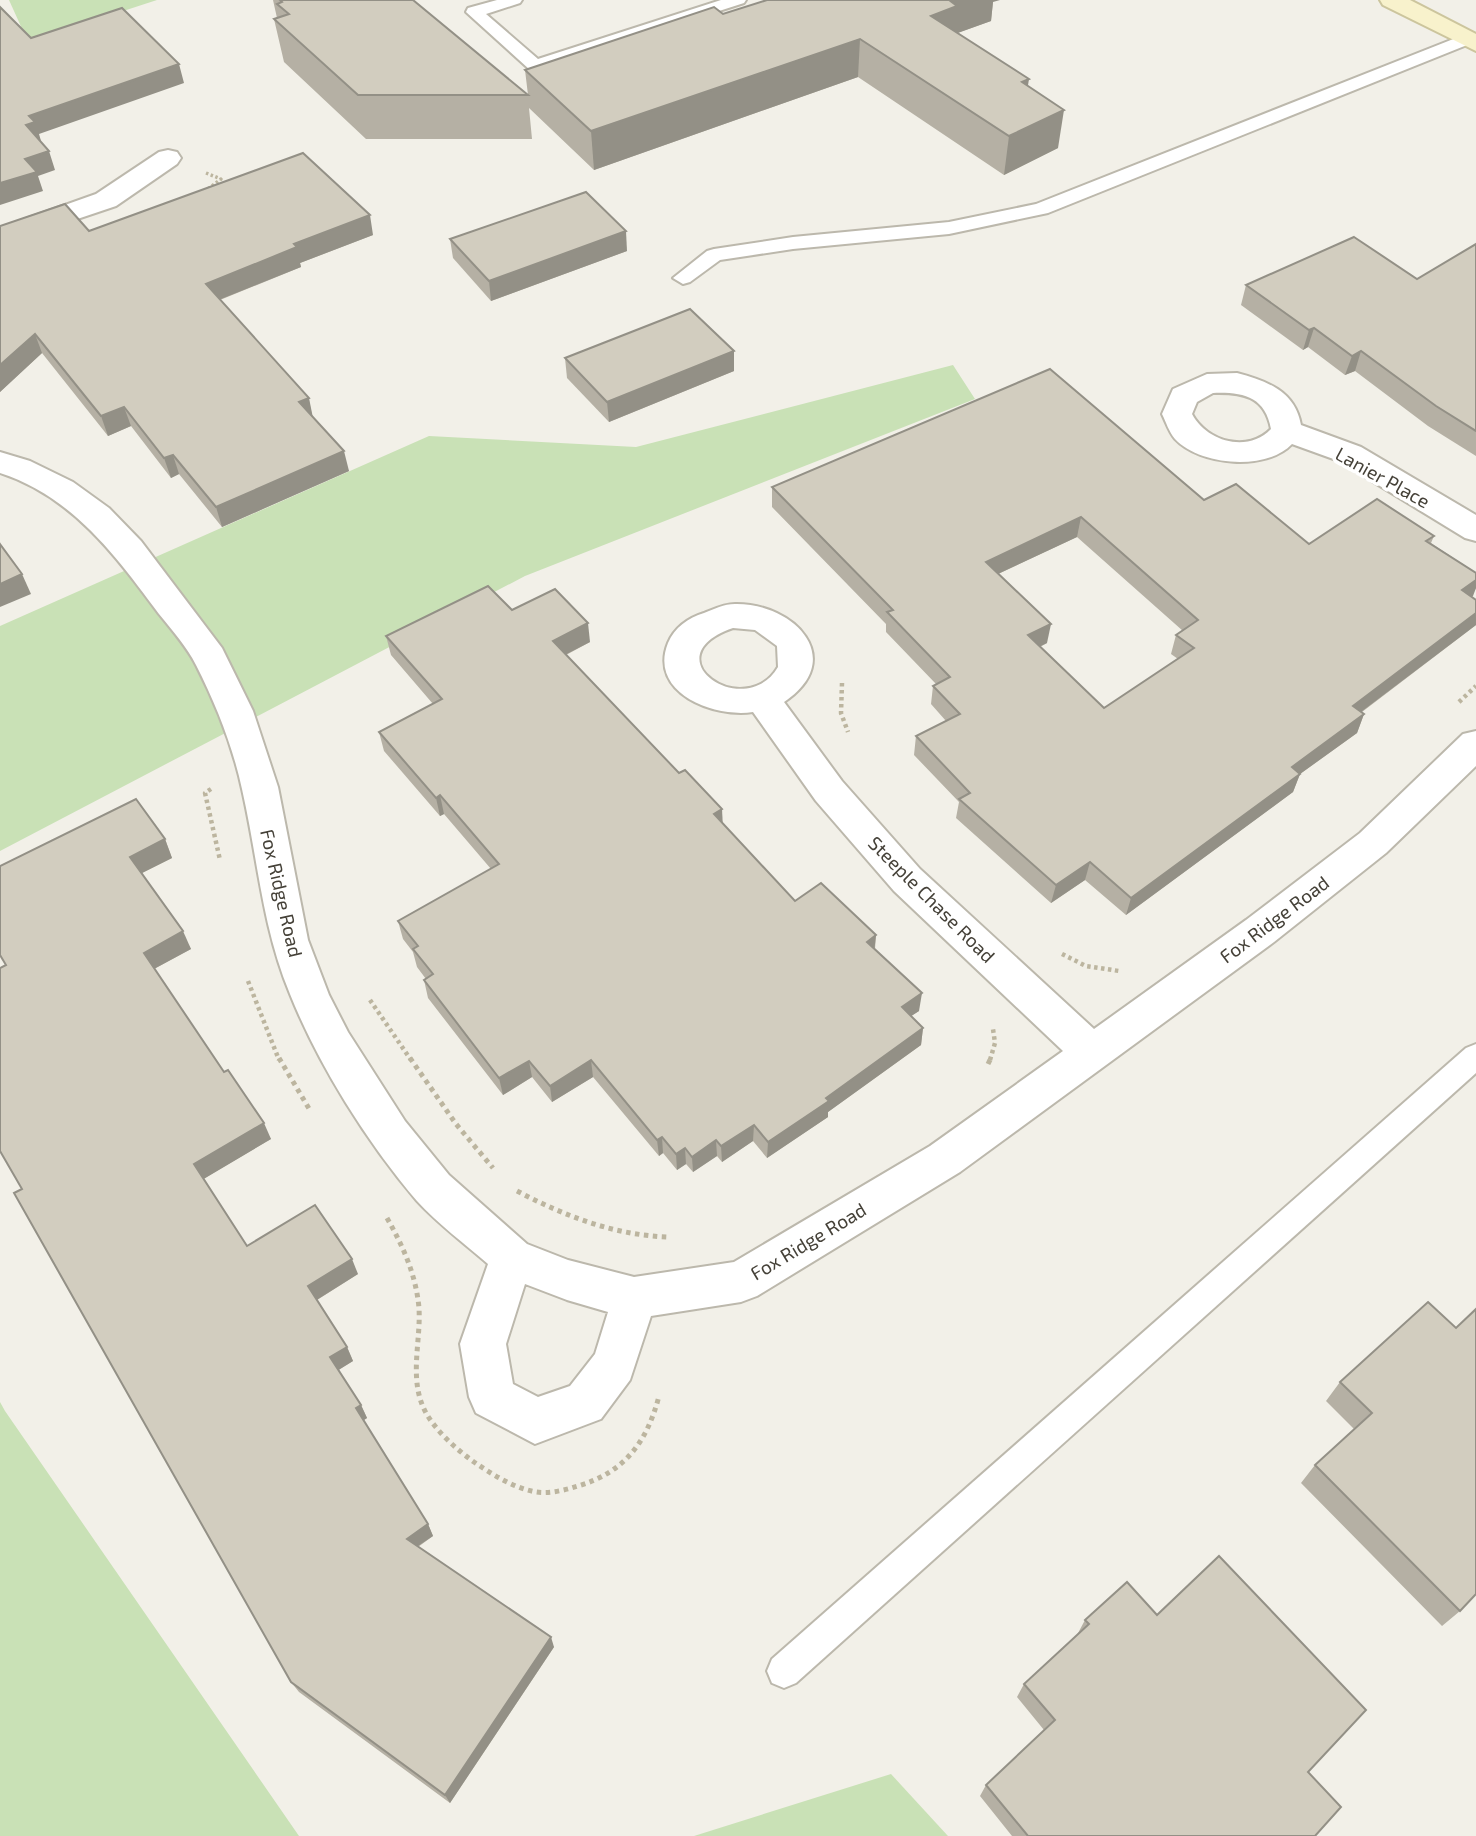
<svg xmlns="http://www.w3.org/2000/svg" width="1476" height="1836" viewBox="0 0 1476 1836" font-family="'Exo 2',sans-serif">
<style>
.green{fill:#c9e1b6}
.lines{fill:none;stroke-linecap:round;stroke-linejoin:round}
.lane-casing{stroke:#bcb8ac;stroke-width:4}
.street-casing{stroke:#bcb8ac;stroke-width:4}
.secondary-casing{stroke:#ccc59d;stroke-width:4}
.path-far2{stroke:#bcb59f;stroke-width:3.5;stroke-dasharray:2.5 2.5;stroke-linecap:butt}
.path-far1{stroke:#bcb59f;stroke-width:4.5;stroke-dasharray:3.5 3.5;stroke-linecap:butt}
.path{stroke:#bcb59f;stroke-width:5;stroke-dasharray:4.5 4.5;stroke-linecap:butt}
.lane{fill:#fff;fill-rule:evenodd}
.street{fill:#fff;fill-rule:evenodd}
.secondary{fill:#f8f2cc;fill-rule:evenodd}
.wall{fill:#b5b0a4;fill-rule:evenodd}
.shaded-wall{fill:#939086}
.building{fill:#d2cdbf;stroke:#939086;stroke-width:2;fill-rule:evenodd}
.labels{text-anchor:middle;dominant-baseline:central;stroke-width:7;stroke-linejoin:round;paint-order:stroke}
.street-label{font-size:19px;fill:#454138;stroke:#fff}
</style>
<rect width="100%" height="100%" fill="#f2f0e8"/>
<!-- green -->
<g class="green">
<path d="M9,0H157L28,42Z"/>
<path d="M953,365L975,399L525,576L0,851V626L429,436L636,447Z"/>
<path d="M0,1402L5,1411L299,1836H0Z"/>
<path d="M891,1774L948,1836H694Z"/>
</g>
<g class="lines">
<!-- lane casing -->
<g class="lane-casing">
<g id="lane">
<path d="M497,0H522L520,3L486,14L538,59L721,0H746L744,3L535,70L529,69L466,12L468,8Z"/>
<path d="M1466,34L1472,35L1474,39L1472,43L1048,213L949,234L793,249L720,260L690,282L683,284L673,278L707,251L714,249L793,237L949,222L1036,204Z"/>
<path d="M1476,1044V1073L796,1683L784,1688L772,1683L767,1671L772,1659L1466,1048Z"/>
</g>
</g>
<!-- street casing -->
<g class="street-casing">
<g id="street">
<path d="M168,150L177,152L181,158L177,164L116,206L0,245V228L96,194L159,152Z"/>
<path d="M1237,373C1267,381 1295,391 1301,425L1361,447L1476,515V541L1465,538L1339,461L1292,444C1267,471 1200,466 1175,439C1169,432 1166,422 1162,414L1173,389L1207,374ZM1213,393C1242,392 1265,396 1271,429C1248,453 1207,442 1192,414L1197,402Z"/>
<path d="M0,452L30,461L73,482L109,508L141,541L222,648L253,711L278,787L308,940L329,995L348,1032L405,1121L449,1175L527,1244L568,1260L634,1277L734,1262L930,1146L1063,1051L894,891L816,801L753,712C714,718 648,693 668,643C675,627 688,618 704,613C714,609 724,604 735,604C794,603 848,659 784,702L842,781L920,869L1094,1029L1246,920L1360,833L1463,734L1476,731V766L1386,853L1274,942L960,1172L757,1296L741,1302L651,1316L630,1380L601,1419L535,1444L476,1413L469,1397L460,1344L488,1264C465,1244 438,1224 417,1201C367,1142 319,1066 290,994C262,927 258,859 242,789C233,747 216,704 196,665C187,647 172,630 159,614C116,556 72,496 0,473ZM733,628L755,630L777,646L778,667C745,723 649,657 733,628ZM525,1284L567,1300L608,1312L595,1354L570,1386L538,1397L513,1384L506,1344Z"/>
</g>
</g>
<!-- secondary casing -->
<g class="secondary-casing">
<path id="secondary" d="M1380,0H1410L1476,34V51L1383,5Z"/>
</g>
<!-- path-far2 -->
<path class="path-far2" d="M206,173L221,179L208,189"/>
<!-- path-far1 -->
<g class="path-far1">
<path d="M842,683L841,713L848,732"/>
<path d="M1459,702L1476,686"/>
<path d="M211,789L205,793L220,860"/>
<path d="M1062,954L1086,966L1119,971"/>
<path d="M248,981L279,1060"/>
<path d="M370,1000L411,1060"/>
<path d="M990,1060L995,1043L993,1029"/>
</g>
<!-- path -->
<g class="path">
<path d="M279,1058L311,1112"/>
<path d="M410,1058L456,1124L493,1168"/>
<path d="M988,1064L991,1058"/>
<path d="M517,1191C565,1216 613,1235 668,1237"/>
<path d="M387,1218C403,1246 416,1275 419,1308C421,1343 408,1380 426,1413C437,1432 456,1449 474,1462C493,1475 514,1488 536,1492C550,1494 565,1490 578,1486C625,1472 647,1442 659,1396"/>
</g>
<!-- lane -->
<use href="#lane" class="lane"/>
<!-- street -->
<use href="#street" class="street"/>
<!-- secondary -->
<use href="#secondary" class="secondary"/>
</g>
<!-- wall -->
<g class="wall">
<path d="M273,0H413L528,95L525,70L723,14L993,2L991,21L957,33L1028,86L1058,148L1004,175L858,77L594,170L529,108L532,139H366L284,62L274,19L277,18Z"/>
<path d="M0,226L89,231L373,235L300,263L301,267L220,300L313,418L349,471L222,527L179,474L171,478L131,426L108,436L42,353L0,392Z"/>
<path d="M450,239L627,251L491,301L453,258Z"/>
<path d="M1476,244V456L1428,426L1355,371L1345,375L1308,347L1303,350L1241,305L1246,285L1417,279Z"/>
<path d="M565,358L734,371L609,422L567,378Z"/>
<path d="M772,487L1204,500L1309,544L1434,536L1431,543L1476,573V588L1471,597L1476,625L1362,712L1364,714L1357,733L1300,774L1293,792L1126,915L1085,880L1051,903L956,818L959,802L914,755L916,736L946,721L931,704L933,686L936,684L886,632V624L772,507ZM1077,537L1183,631L1176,635L1171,654L1178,659L1104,708L1040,647L1047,643L998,574Z"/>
<path d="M512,610L590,642L566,655L795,901L876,935L875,949L919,1011L911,1016L923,1028L921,1045L828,1112V1117L767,1158L753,1141L722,1162L717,1156L693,1172L686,1164L677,1170L663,1153L659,1156L593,1077L552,1102L532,1077L503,1095L428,998L424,980L426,979L417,967L413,952L403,939L398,921L491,869L444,814L440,816L384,751L379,732L433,704L391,655L386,636Z"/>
<path d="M165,839L172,858L142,873L191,949L154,969L224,1072L271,1139L203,1179L247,1246L358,1274L317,1300L347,1347L353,1361L338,1370L361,1405L367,1418L363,1421L428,1524L433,1536L418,1547L554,1647L450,1803L299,1692L291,1682L22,1189L6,965Z"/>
<path d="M1428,1302L1460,1611L1442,1626L1301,1483L1315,1465L1354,1429L1326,1401L1340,1382Z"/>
<path d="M1157,1615L1308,1772L1315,1836H1012L980,1796L986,1785L1044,1730L1017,1697L1024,1684L1077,1635L1085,1620Z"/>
</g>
<!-- shaded-wall -->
<g class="shaded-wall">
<path d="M948,0H1000L993,2L991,21L955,34L931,16Z"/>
<path d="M860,39L858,77L594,170L591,131Z"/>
<path d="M179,64L184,83L39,134L41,141L32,145L26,125L29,116Z"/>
<path d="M1029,79L1023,117L1022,82Z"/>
<path d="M1064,110L1058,148L1004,175L1009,136Z"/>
<path d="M49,151L55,170L38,176L43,191L0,205V183L25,159Z"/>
<path d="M370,215L373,235L300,263L301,267L211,303L206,284L294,244Z"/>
<path d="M626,231L627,251L491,301L489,281Z"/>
<path d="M1314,328L1308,347L1303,350L1309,330Z"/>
<path d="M35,334L42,353L0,392V365Z"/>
<path d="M734,351V371L609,422L607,402Z"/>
<path d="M1361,351L1355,371L1345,375L1352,356Z"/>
<path d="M309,398L313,418L299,402Z"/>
<path d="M124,407L131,426L108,436L101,416Z"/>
<path d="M344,451L349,471L222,527L216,507Z"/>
<path d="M173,455L179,474L171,478L164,458Z"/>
<path d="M1081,517L1077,537L983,581L986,562Z"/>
<path d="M22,574L31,594L0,607V584Z"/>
<path d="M1476,580V588L1473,596L1453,610L1462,590Z"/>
<path d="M1476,613V625L1345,724L1353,706Z"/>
<path d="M588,623L590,642L555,660L553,641Z"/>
<path d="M1051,624L1047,643L1024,654L1028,635Z"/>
<path d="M1364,714L1357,733L1300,774L1293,792L1126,915L1131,898L1292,767Z"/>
<path d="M440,795L444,814L440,816L436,798Z"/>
<path d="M722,809L723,828L714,814Z"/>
<path d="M165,839L172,858L138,875L130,857Z"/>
<path d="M1090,862L1085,880L1051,903L1056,885Z"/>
<path d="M183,931L191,949L152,970L144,953Z"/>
<path d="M876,935L874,953L867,942Z"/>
<path d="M922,993L919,1011L899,1024L902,1007Z"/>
<path d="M923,1028L921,1045L828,1112V1117L767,1158L768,1142L826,1098Z"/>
<path d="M591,1060L593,1077L552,1102L550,1086Z"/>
<path d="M529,1061L532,1077L503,1095L499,1078Z"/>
<path d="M264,1123L271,1139L202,1180L194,1164Z"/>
<path d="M754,1125L753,1141L722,1162L721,1146Z"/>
<path d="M662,1137L663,1153L659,1156L657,1140Z"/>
<path d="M716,1140L717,1156L693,1172L692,1157Z"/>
<path d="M685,1148L686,1164L677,1170L676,1154Z"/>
<path d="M352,1259L358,1274L315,1301L308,1286Z"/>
<path d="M347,1347L353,1361L337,1371L330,1357Z"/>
<path d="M361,1405L367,1418L362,1421L356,1408Z"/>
<path d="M428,1524L433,1536L412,1550L407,1539Z"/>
<path d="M551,1637L554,1647L450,1803L445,1795Z"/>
</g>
<!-- building -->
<g class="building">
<path d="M280,0H413L528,95H358L274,19L289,14L277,4L282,2Z"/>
<path d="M767,0H949L957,6L931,16L1029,79L1022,82L1064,110L1009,136L860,39L591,131L525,70L714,7L723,14Z"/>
<path d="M0,7L31,38L122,8L179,64L29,116L35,122L26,125L49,151L25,159L37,172L0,183Z"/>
<path d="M303,153L370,215L294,244L297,247L206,284L309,398L299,402L344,451L216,507L173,455L164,458L124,407L101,416L35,334L0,365V226L65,204L89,231Z"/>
<path d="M586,192L626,231L489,281L450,239Z"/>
<path d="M1354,237L1417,279L1476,244V431L1436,406L1361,351L1352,356L1314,328L1309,330L1246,285Z"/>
<path d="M690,309L734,351L607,402L565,358Z"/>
<path d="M1050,369L1204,500L1236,484L1309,544L1377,499L1434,536L1426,541L1476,573V580L1462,590L1476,600V613L1353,706L1364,714L1292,767L1300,774L1131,898L1090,862L1056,885L959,799L970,793L916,736L960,714L933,686L950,677L887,612L893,610L772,487ZM1081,517L1198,620L1176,635L1194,648L1104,708L1028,635L1051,624L986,562Z"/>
<path d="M0,544L22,574L0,584Z"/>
<path d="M488,586L512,610L555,589L588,623L553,641L679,773L685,770L722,809L714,814L795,901L821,883L876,935L867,942L922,993L902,1007L923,1028L826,1098L829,1101L768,1142L754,1125L721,1146L716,1140L692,1157L685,1148L676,1154L662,1137L657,1140L591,1060L550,1086L529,1061L499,1078L424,980L433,974L413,949L418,946L398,921L499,864L440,795L436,798L379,732L442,699L386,636Z"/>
<path d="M136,799L165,839L130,857L183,931L144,953L224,1072L228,1070L264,1123L194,1164L247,1246L315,1205L352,1259L308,1286L347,1347L330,1357L361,1405L356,1408L428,1524L407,1539L551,1637L445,1795L291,1682L14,1193L22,1189L0,1151V968L6,965L0,955V866Z"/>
<path d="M1428,1302L1456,1328L1476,1309V1594L1460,1611L1315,1465L1372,1413L1340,1382Z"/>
<path d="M1219,1556L1366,1710L1308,1772L1341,1807L1315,1836H1028L986,1785L1055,1720L1024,1684L1089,1624L1085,1620L1127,1582L1157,1615Z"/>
</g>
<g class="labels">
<!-- street labels -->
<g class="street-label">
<text transform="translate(1383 477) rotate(29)">Lanier Place</text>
<text transform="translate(282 893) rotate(77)">Fox Ridge Road</text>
<text transform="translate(932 899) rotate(45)">Steeple Chase Road</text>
<text transform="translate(1274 919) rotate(-37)">Fox Ridge Road</text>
<text transform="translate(808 1241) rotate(-31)">Fox Ridge Road</text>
</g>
</g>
</svg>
